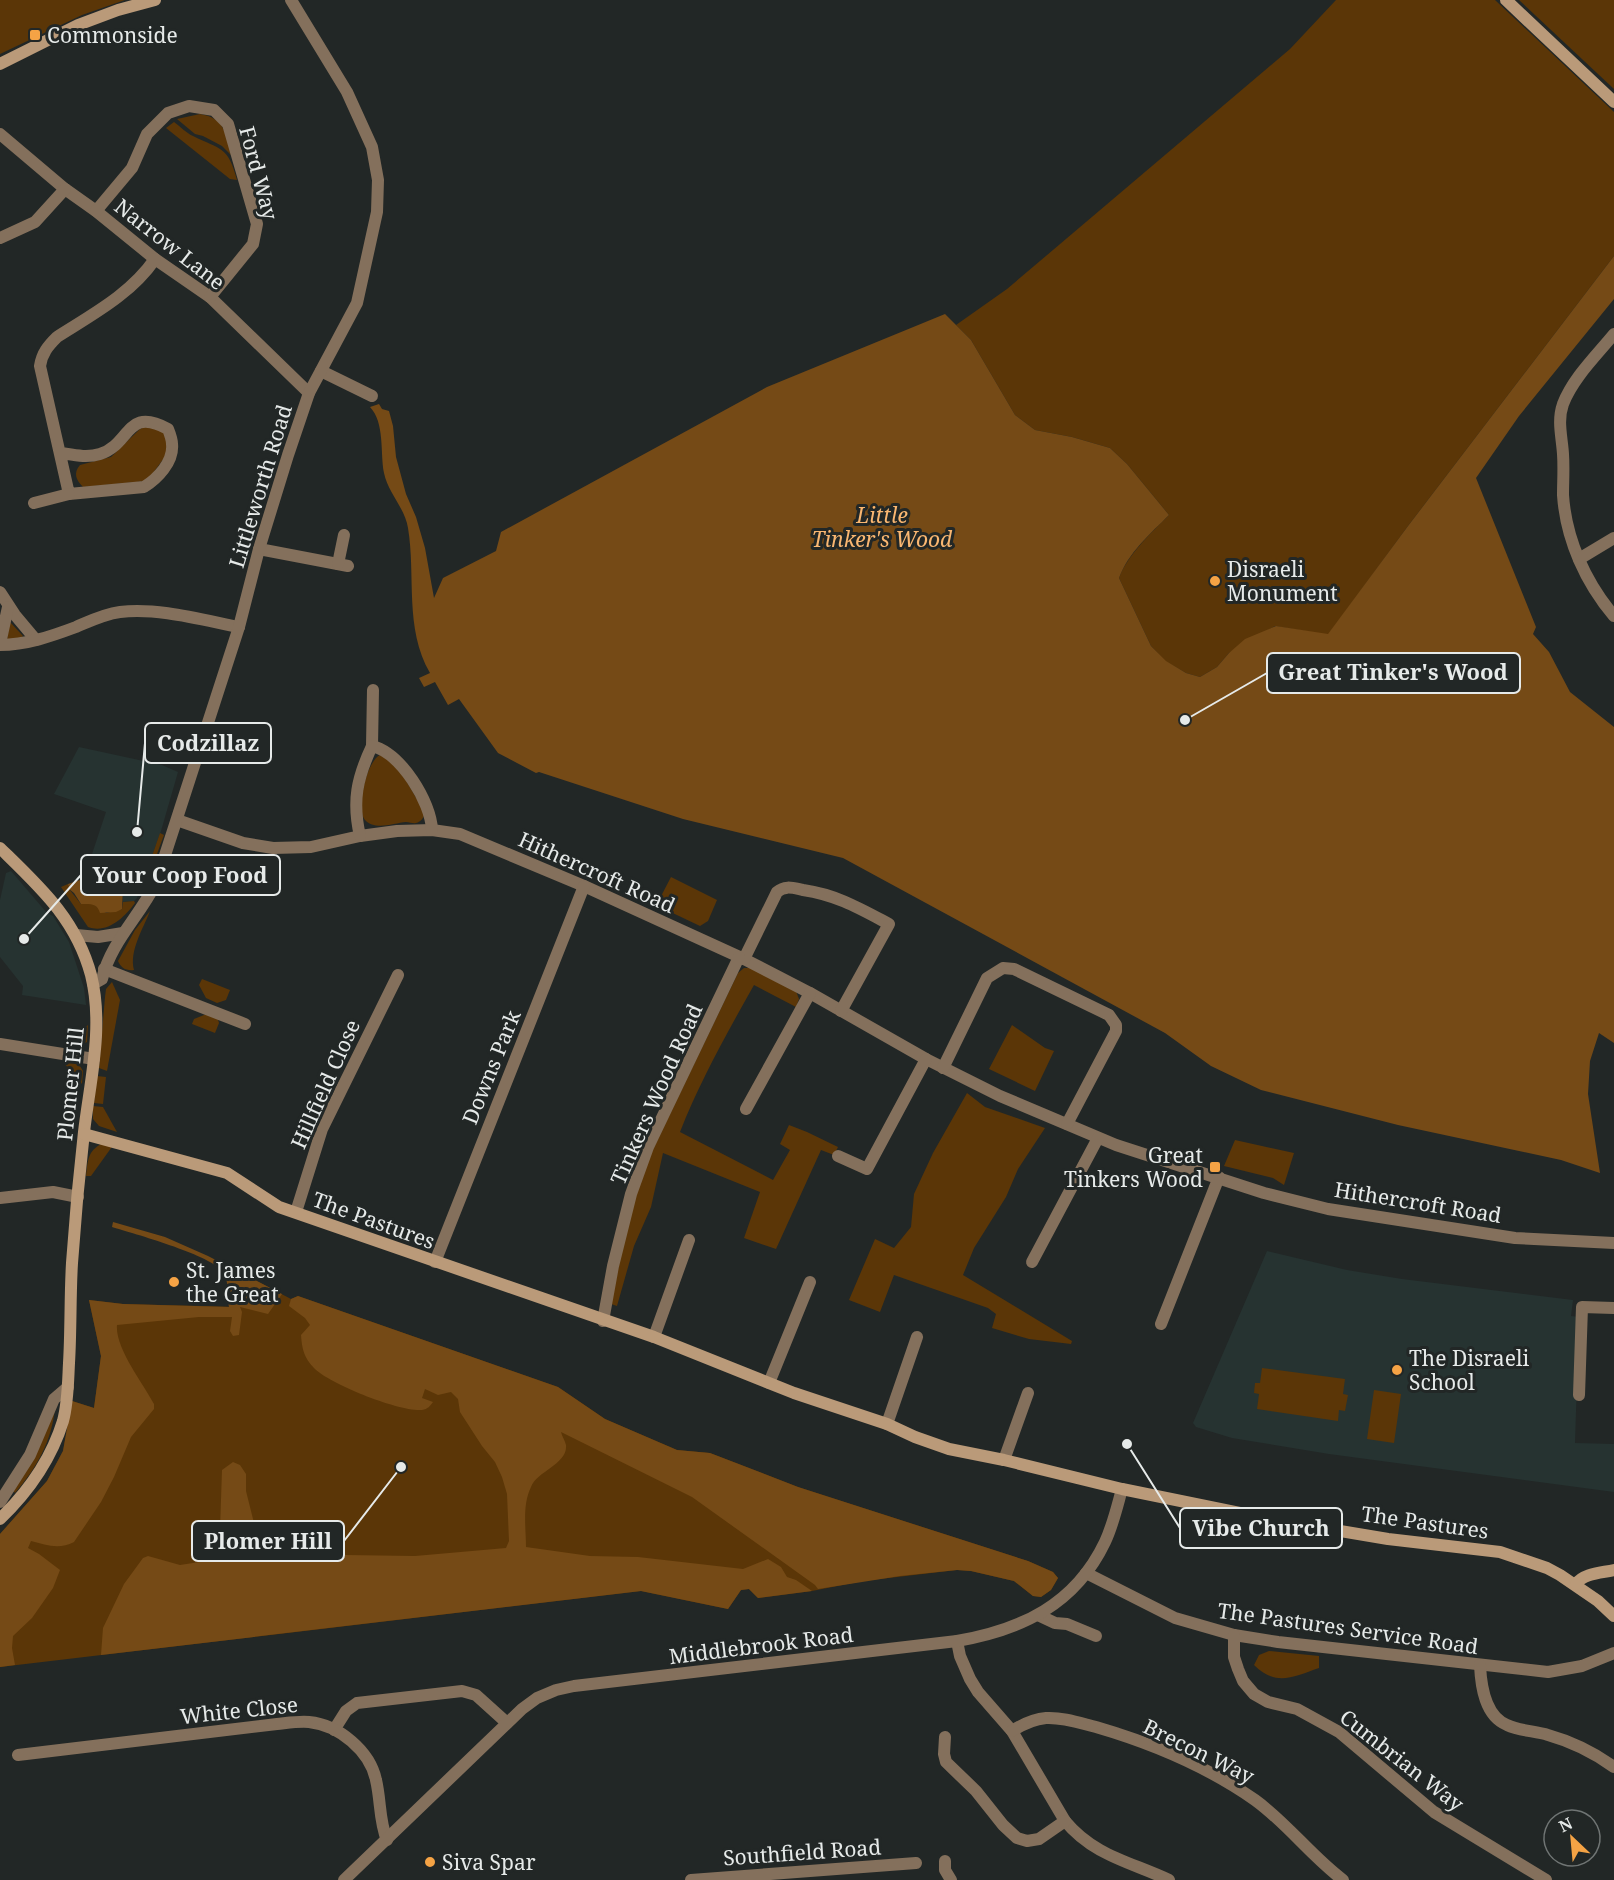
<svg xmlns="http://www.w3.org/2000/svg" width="1614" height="1880" viewBox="0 0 1614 1880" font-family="'Noto Serif',serif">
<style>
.built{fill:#263331}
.green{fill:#5b3607}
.forest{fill:#754a16}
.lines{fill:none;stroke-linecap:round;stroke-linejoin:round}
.street{stroke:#84705c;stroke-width:12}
.secondary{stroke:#ba9a79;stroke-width:12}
.poi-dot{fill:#f5a345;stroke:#222726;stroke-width:2}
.labels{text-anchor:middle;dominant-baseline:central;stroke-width:6;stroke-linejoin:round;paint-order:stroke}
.poi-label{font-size:21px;fill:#e6eae9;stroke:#222726;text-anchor:start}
.street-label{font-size:21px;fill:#e6eae9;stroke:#222726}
.park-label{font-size:21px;font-style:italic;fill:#fab771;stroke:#222726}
.leader{fill:none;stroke:#e6eae9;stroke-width:2}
.callout-dot{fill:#e6eae9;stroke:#222726;stroke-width:2}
.callout{fill:#222726;stroke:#e6eae9;stroke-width:2}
.callout-label{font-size:22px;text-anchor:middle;font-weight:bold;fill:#e6eae9}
</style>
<rect width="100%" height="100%" fill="#222726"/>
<!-- built -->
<g class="built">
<path d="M79,747L162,765L178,772L161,831L137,898L134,901L123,902L122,888L85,875L106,812L54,794Z"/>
<path d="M11,871L47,913L53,916L69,942L84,988L86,1005L22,995L23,986L0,957V900L6,873Z"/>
<path d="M1267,1251L1347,1270L1402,1279L1573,1300L1571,1316L1579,1317L1575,1443L1614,1444V1492L1329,1454L1232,1438L1196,1427L1193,1423Z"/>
</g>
<!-- green -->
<g class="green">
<path d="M0,0H125L82,15L0,54Z"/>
<path d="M1336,0H1495L1614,112V256L1408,526L1328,635L1275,626L1229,653L1217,667L1200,677L1186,673L1165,661L1151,646L1119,578C1128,554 1152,532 1169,515L1127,464L1110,448L1072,437L1035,430L1015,415L971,340L956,325L1007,289L1290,49Z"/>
<path d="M1519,0H1614V89Z"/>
<path d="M200,114C225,118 226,134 231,155L222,146L203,136L195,134L177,119Z"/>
<path d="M174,122C180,126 186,133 193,136C221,150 228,146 237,180L230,179L166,128Z"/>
<path d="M147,426L164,429L170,450L147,481L83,487C76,480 73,473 80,465L111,457L140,429Z"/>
<path d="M10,622L23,636L19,639H7Z"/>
<path d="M380,755L394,760L425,813C424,817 421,822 416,823C413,824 410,822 406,822C394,823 375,831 365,820C355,808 367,761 380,755Z"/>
<path d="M160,833L164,835L145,886L144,879Z"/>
<path d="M671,877L717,900L708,921L700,926L658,906V902Z"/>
<path d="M68,884L69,889L81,904H93L106,913L122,909L123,902L134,901L135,903C124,918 107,934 88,927L61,887Z"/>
<path d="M150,911C143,929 129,951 134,970C126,971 121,968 118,961L135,930Z"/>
<path d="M744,968H753L796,991L799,999L796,1007L754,985C727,1033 700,1081 680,1132L773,1180L790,1150L780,1144L789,1125L807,1132L838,1147L834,1155L821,1150L776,1249L744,1238L760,1192L663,1153L651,1207L634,1246L617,1306L611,1304L631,1205L653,1149L738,973Z"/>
<path d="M202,979L230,990L226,1000L217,1003L206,998L199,985Z"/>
<path d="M112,982L120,1000L107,1071L99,1068L105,997L106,989Z"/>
<path d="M209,1013L217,1016L219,1023L215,1033L192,1024L194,1019Z"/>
<path d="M88,1025L87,1042L76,1048L67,1047L66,1044Z"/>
<path d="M1012,1025L1045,1048L1054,1051L1035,1091L989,1069Z"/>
<path d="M71,1061L80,1066L83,1071L82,1084L64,1063Z"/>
<path d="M97,1076L106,1077L103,1104L94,1103Z"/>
<path d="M967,1093L985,1107L1045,1128L1018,1169L1006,1197L974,1248L963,1275L1072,1341L1071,1344L1029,1339L992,1328L996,1314L988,1308L894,1275L880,1312L849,1300L875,1239L894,1248L911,1227L914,1194L933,1153Z"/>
<path d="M93,1106L103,1107L117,1132L99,1126L93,1119Z"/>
<path d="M1235,1140L1294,1153L1284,1185L1273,1178L1224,1166Z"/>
<path d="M105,1142L114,1144L91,1176H86C88,1158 88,1150 105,1142Z"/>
<path d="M238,1271L291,1299L298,1296L558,1387L605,1419L677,1450L710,1453L798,1487L1028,1561L1053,1572L1058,1578L1051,1590L1041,1597L1033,1596L1014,1581L971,1571L957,1570L863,1581L812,1591L758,1598L749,1589L741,1590L728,1609L641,1591L0,1667V1534L47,1481L63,1451L72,1401L94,1408L101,1356L89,1300L123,1304L239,1307Z"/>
<path d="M1262,1368L1345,1379L1343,1394L1348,1395L1345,1411L1339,1410L1338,1421L1257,1409L1259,1394L1254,1393L1255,1383H1260Z"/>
<path d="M1374,1390L1401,1394L1394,1443L1367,1439Z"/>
<path d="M55,1407C52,1441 37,1467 15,1493L12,1489Z"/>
<path d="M1269,1651L1319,1656V1668C1293,1677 1276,1687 1254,1665L1259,1655Z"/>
</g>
<!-- forest -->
<g class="forest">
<path d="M1614,256V299L1519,416L1476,478L1536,627L1533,634L1549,652L1570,692L1614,727V1043L1599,1033L1590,1061L1588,1094L1600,1173L1561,1160L1398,1125L1261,1090L1211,1066L1165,1033L843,858L683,819L539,772L536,773L498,753L459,699L448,705L435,682L424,687L419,678L430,673C404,628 416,576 408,528C405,508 388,493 384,473C380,452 385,423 370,407L379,404L382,409L389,411L393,426L396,457L406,494L416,517L425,548L434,598L443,578L496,551L501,532L767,387L945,314L971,340L1015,415L1035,430L1072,437L1110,448L1127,464L1169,515C1150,534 1128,553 1119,578L1151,646L1166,661L1186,673L1200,677L1217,667L1229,653L1245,639L1276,626L1328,634L1408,526Z"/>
<path d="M83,879L123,888L122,909L116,912L100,913C97,903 91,904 81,904L74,893L69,889L68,884Z"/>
<path d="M113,1222L165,1237L208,1256L282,1294L268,1314L240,1307L242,1312L239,1335L233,1336L230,1331L232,1317H199L117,1325C115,1348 143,1383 154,1404V1409L131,1437L114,1477L101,1502L74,1542C59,1550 46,1545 31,1541L28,1548L39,1554L60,1570L53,1588L32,1618L13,1636L12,1648L15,1665L0,1667V1534L47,1481L63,1451L72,1401L94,1408L101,1356L89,1300L123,1304L229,1307C227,1295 230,1279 221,1270C207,1254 135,1234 112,1227Z"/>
<path d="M298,1296L558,1387L605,1419L677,1450L710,1453L798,1487L1028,1561L1053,1572L1058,1578L1051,1590L1041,1597L1033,1596L1014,1581L971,1571L957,1570L900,1576L818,1589L815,1585L692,1497L561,1432C562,1436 565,1441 566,1445C568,1464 537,1471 531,1487C522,1505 526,1528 526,1547L590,1556L638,1557L743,1569L768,1559L781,1567L787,1577L796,1580L812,1591L758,1598L749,1589L741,1590L728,1609L641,1591L101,1655L103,1628L124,1584L143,1558L148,1556L180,1565L219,1559L222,1470L233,1462L240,1465L246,1474V1491L254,1523L256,1554L308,1551L345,1555L415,1556L506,1548L509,1541L507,1494L502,1477L495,1462L482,1446L460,1412L458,1399L451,1392L438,1395L425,1389L422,1398L433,1402C430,1406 428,1409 422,1410C400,1412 329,1384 314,1368C304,1358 302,1349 301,1335L310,1325L305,1318L289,1306L291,1299Z"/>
</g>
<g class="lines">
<!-- street -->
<g class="street">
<path d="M0,134L65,189L96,211L155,259L210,297L309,393"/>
<path d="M96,211L132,168L147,134L168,113L189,106L214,110L228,124L257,224L253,244L210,297"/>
<path d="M0,238L35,222L65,189"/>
<path d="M1614,334C1596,356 1573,378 1563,404C1557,421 1562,437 1563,454C1564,468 1563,482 1563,495C1566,540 1586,583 1614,616"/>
<path d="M321,371L372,396"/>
<path d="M61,453C74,455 87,458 100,454C131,444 126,406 168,429C170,434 172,439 172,444C174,462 157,479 144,487L69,494L40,366C42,353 48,346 57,337C93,314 131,294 155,259"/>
<path d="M34,503L69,494"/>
<path d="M259,549L348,566"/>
<path d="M1579,559L1614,538"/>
<path d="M338,564L344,535"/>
<path d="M0,592L15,615L36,640"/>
<path d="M0,644L8,607"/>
<path d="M0,645C26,645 52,636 76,627C90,621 104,614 120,612C156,607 203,620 239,627"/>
<path d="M372,746L373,690"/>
<path d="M177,820L243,843L273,848L311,847L360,836L397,831L432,830L460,834L584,886L744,959L810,993L926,1059L1000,1096L1116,1145L1264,1193L1328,1209L1515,1238L1614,1243"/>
<path d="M360,836C352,801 357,778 372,746C401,753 431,802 432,830"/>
<path d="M76,935L98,937L123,933"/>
<path d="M744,959L777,892C785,885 793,888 803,890C837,895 859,908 889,924L841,1011"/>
<path d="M104,969L245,1024"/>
<path d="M93,984L102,979C111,942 139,917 156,883L239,627L259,549L288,455L309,393L357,303L377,212L378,180L372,147L347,92L291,0"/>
<path d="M0,1044L94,1059"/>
<path d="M943,1068L987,978L1003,968L1014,969L1109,1015L1116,1025V1031L1067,1124"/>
<path d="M746,1109L810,993"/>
<path d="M838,1156L867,1169L926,1059"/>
<path d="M0,1198L53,1192L78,1197"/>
<path d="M296,1212L322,1129L398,975"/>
<path d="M435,1262L584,886"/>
<path d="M1032,1262L1098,1138"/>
<path d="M603,1321L613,1266L631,1194L648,1147L739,957"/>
<path d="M1161,1324L1219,1177"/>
<path d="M654,1337L689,1240"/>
<path d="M769,1383L810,1282"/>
<path d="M1579,1395L1582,1307L1614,1308"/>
<path d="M887,1424L917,1337"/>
<path d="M1004,1460L1028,1393"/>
<path d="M0,1502L30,1455L54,1399L68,1387"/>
<path d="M1086,1573L1175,1618L1234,1635L1278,1642L1548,1672L1582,1666L1614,1653"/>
<path d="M1038,1615L1055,1623L1067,1624L1096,1636"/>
<path d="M1234,1635V1657L1238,1669L1243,1681L1254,1694L1268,1702L1297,1709L1339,1732L1434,1812L1546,1880"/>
<path d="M957,1641L960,1656L970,1679L978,1692L1012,1731L1065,1821C1094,1856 1131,1862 1169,1880"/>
<path d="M1480,1665C1481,1687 1485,1716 1507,1725C1520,1731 1535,1731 1548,1735C1573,1742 1593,1752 1614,1767"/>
<path d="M334,1730L346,1711L357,1703L462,1691L476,1695L507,1723"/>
<path d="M1012,1731C1023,1724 1034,1719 1046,1718C1063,1717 1080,1723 1096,1727C1151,1743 1208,1767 1255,1800C1287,1823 1311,1856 1343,1880"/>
<path d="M945,1737L944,1754L946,1762L976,1791L1003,1825L1017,1838L1027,1841L1039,1839L1065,1821"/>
<path d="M18,1755L277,1724C287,1723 299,1721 309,1722C339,1725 370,1751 376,1780C381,1801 379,1821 387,1840"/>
<path d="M945,1861V1870L951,1880"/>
<path d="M344,1880L522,1709L537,1698L556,1690L574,1686L957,1641C1021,1630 1075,1605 1105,1542C1113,1525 1117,1507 1122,1489"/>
<path d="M691,1880L916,1863"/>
</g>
<!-- secondary -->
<g class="secondary">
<path d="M1506,0L1614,102"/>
<path d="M0,64L78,25L118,10L155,0"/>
<path d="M0,848C40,887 76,919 91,975C104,1027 90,1081 84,1132C79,1176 75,1220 72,1263C70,1296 71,1330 69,1363C68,1382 68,1403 63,1421C51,1460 29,1491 0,1519"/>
<path d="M84,1134L227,1173L279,1207L654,1337L794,1393L887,1424L915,1437L949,1449L1004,1460L1122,1489L1269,1519L1388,1539L1500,1552L1547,1568L1560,1575L1598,1601L1614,1616"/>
<path d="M1576,1584C1584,1573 1601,1573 1614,1570"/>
</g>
</g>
<!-- markers -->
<g class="poi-dot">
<rect x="29" y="29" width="12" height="12" rx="3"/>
<circle cx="1215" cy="581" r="6"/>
<rect x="1209" y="1161" width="12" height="12" rx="3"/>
<circle cx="174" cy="1282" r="6"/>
<circle cx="1397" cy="1370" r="6"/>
<circle cx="430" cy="1862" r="6"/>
</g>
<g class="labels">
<!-- poi labels -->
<g class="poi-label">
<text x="47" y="35">Commonside</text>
<text x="1227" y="569">Disraeli<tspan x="1227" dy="24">Monument</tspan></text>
<text x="1203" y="1155" text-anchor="end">Great<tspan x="1203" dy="24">Tinkers Wood</tspan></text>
<text x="186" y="1270">St. James<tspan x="186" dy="24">the Great</tspan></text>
<text x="1409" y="1358">The Disraeli<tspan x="1409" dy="24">School</tspan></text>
<text x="442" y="1862">Siva Spar</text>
</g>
<!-- street labels -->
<g class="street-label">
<text transform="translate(259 173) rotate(75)">Ford Way</text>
<text transform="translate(170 244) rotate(38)">Narrow Lane</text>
<text transform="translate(260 486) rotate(-73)">Littleworth Road</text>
<text transform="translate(597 872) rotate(24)">Hithercroft Road</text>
<text transform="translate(491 1067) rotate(-68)">Downs Park</text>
<text transform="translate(70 1084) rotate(-84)">Plomer Hill</text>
<text transform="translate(325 1084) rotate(-66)">Hillfield Close</text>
<text transform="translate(656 1094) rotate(-66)">Tinkers Wood Road</text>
<text transform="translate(1418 1202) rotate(9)">Hithercroft Road</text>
<text transform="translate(374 1220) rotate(20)">The Pastures</text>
<text transform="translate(1425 1522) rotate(8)">The Pastures</text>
<text transform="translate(1348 1628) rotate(8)">The Pastures Service Road</text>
<text transform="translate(761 1645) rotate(-7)">Middlebrook Road</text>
<text transform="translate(239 1710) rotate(-6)">White Close</text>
<text transform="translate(1199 1751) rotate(26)">Brecon Way</text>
<text transform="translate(1402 1760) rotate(38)">Cumbrian Way</text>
<text transform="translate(802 1852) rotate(-4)">Southfield Road</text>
</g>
<!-- park labels -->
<g class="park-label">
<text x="882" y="515">Little<tspan x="882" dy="24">Tinker's Wood</tspan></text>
</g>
</g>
<!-- callouts -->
<path class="leader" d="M1185 720L1267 673M137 832L145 743M24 939L81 875M1127 1444L1180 1528M401 1467L344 1541"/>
<g class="callout-dot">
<circle cx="1185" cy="720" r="6"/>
<circle cx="137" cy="832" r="6"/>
<circle cx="24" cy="939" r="6"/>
<circle cx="1127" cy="1444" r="6"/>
<circle cx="401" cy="1467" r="6"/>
</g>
<g class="callout">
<rect x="1267" y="653" width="253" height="40" rx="6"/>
<rect x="145" y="723" width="126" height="40" rx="6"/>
<rect x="81" y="855" width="199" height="40" rx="6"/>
<rect x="1180" y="1508" width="162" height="40" rx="6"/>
<rect x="192" y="1521" width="152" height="40" rx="6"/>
</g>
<g class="callout-label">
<text x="1393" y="680">Great Tinker's Wood</text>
<text x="208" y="751">Codzillaz</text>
<text x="180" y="883">Your Coop Food</text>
<text x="1261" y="1536">Vibe Church</text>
<text x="268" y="1549">Plomer Hill</text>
</g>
<!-- north arrow -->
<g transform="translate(1572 1838) rotate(334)"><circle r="28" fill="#222726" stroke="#707574" stroke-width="1.5"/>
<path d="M0-4.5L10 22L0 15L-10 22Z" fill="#f5a345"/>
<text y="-9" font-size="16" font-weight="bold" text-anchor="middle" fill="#e6eae9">N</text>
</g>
</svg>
